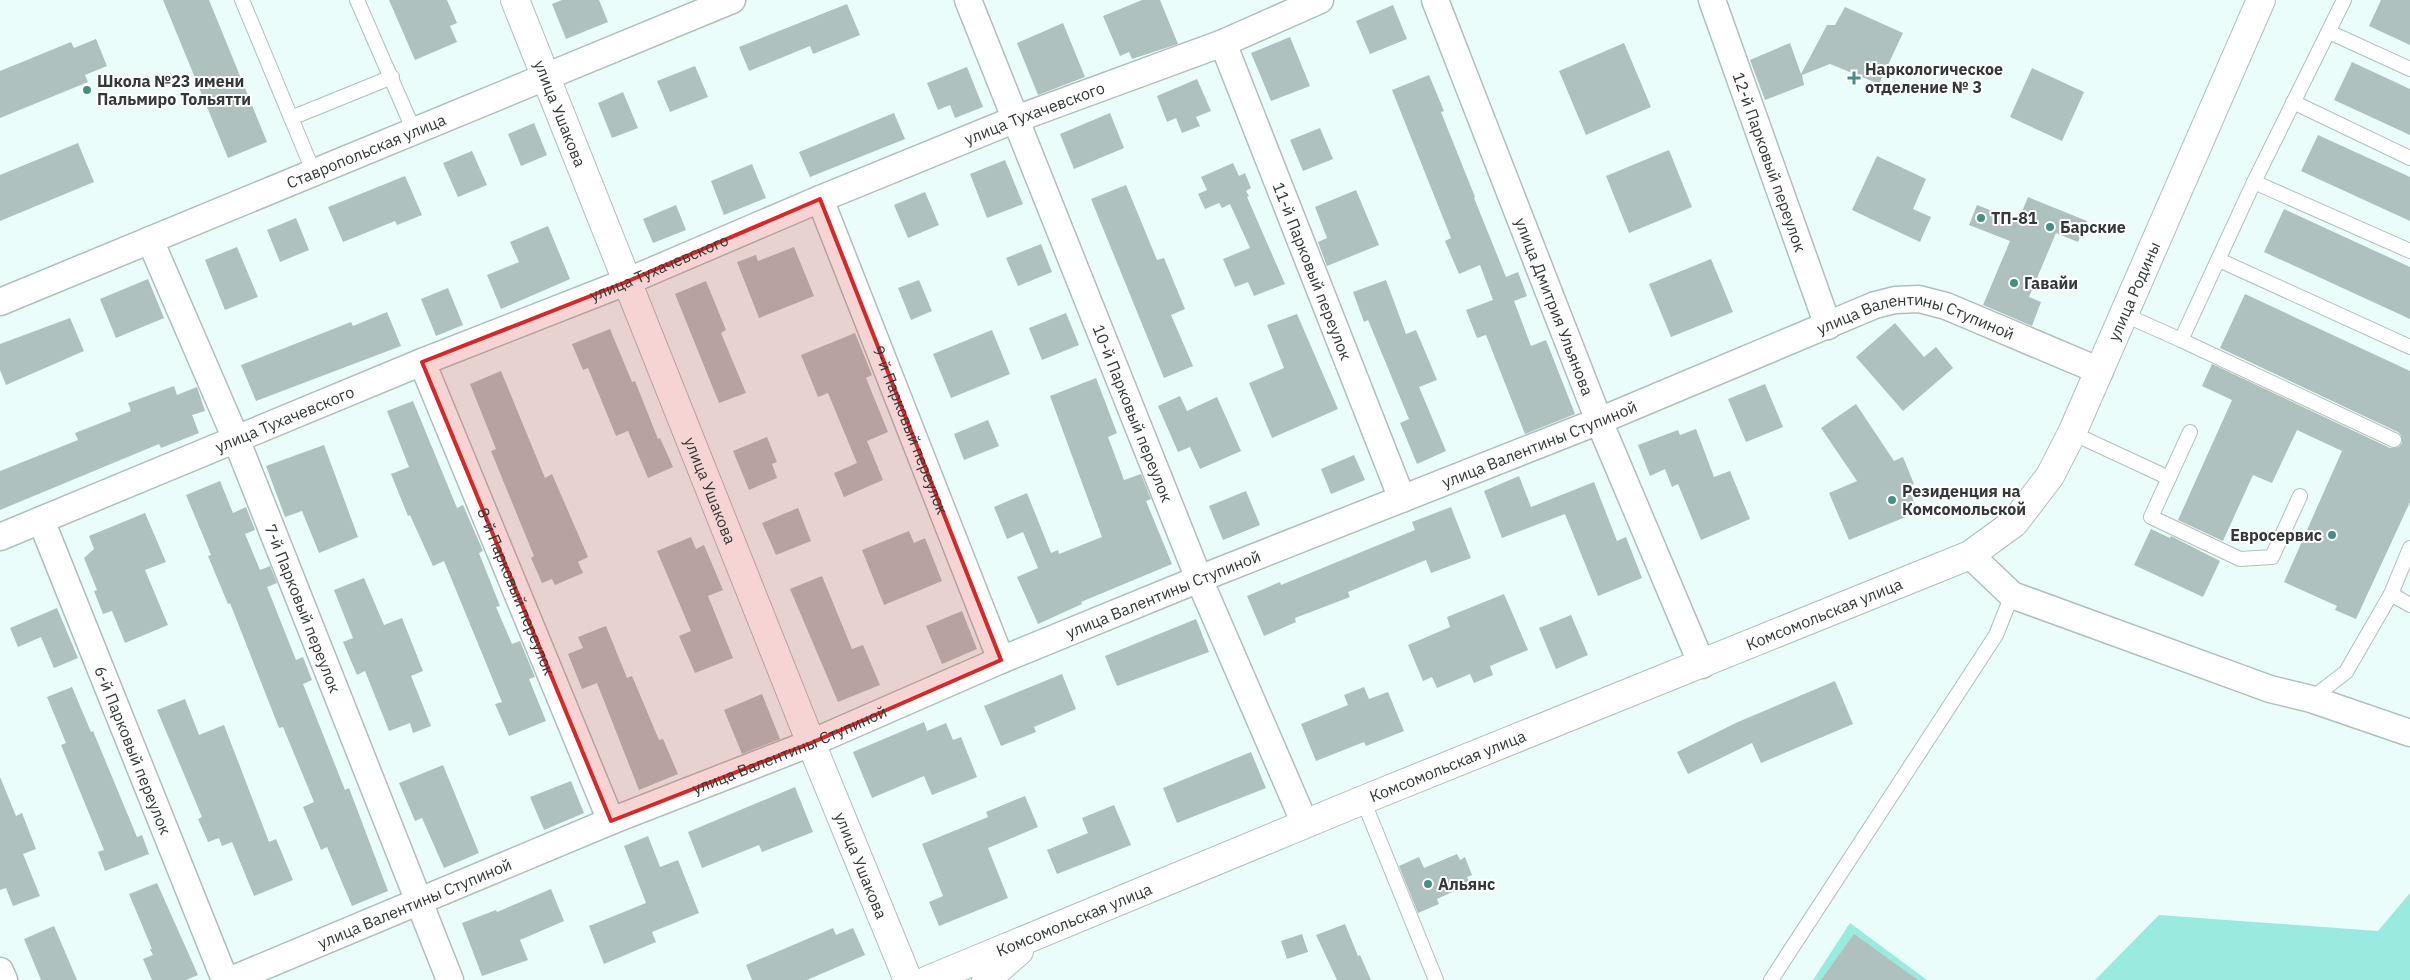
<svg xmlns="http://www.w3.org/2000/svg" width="2410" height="980" viewBox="0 0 2410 980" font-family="'IBM Plex Sans',sans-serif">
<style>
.green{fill:#9aeae0}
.building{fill:#afc1be}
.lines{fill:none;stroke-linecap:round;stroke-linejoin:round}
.service-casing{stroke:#aec0bd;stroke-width:16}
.minor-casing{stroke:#aec0bd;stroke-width:29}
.tertiary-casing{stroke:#aec0bd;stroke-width:30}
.primary-casing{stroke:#aec0bd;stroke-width:30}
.service{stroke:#fff;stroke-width:14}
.minor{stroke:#fff;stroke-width:26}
.tertiary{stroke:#fff;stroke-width:28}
.primary{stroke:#fff;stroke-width:28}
.marked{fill:#d62828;fill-opacity:0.2;stroke:#d62828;stroke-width:4;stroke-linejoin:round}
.poi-dot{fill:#488e86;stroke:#fff;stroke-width:2}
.labels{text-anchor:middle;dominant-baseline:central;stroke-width:4;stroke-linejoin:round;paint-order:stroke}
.poi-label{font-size:16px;font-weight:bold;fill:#323938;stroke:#fff;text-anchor:start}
.street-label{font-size:16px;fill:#323938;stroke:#fff}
</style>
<rect width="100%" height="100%" fill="#ebfdfa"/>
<!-- green -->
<g class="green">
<path d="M2410,893V980H2095L2159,915L2378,931Z"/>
<path d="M1850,923L1927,980H1813Z"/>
</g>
<!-- building -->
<g class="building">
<path d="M163,0H209L267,142L228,158Z"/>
<path d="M389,0H447L457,23L450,26L457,42L415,60Z"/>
<path d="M562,0H599L608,22L566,39L552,4Z"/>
<path d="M1142,0H1160L1178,44L1132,59L1129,52L1120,56L1103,16Z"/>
<path d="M2381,0H2410V45L2369,26Z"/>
<path d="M847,4L860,35L813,54L810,46L749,71L739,47Z"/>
<path d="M1393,5L1407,39L1370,54L1356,21Z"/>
<path d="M1845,7L1903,33L1879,84L1830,64L1802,75L1804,85L1765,100L1750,60L1790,43L1801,74L1827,25H1835Z"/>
<path d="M1063,23L1085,77L1038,95L1017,43Z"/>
<path d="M1290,37L1310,86L1271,101L1251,53Z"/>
<path d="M96,39L107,66L85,75L88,82L0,118V71L71,42L74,48Z"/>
<path d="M1624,43L1651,107L1586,135L1559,71Z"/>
<path d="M2352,62L2410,89V135L2334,100Z"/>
<path d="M695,66L708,97L670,112L657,81Z"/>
<path d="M967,67L983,107L955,118L950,105L938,110L927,83Z"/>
<path d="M2032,68L2084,92L2062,141L2010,117Z"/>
<path d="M1429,75L1444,111L1441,112L1475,197L1474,198L1506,277L1518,272L1527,296L1514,301L1531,346L1546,340L1575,414L1525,434L1486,335L1477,338L1466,310L1493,300L1480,265L1459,274L1445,241L1451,238L1392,90Z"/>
<path d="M1197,79L1211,111L1196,117L1200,126L1182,133L1176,118L1167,122L1157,96Z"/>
<path d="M623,92L638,128L612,138L598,103Z"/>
<path d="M894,113L905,139L810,177L799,152Z"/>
<path d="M1110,113L1124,148L1074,169L1060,134Z"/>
<path d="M534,123L547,155L521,166L508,134Z"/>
<path d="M1320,128L1333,159L1303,171L1290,140Z"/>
<path d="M2318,135L2410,177V221L2301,171Z"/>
<path d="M78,143L94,182L0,221V175Z"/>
<path d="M1669,150L1692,207L1629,233L1606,176Z"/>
<path d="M472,151L487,185L458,197L443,163Z"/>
<path d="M1877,156L1926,179L1913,209L1931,217L1920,242L1852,210Z"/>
<path d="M1005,160L1023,204L987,218L970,174Z"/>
<path d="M1233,163L1239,176L1245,173L1251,188L1246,191L1249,196L1247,197L1285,284L1254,296L1248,282L1235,287L1223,259L1250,248L1230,204L1222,208L1219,203L1205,209L1198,194L1207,190L1201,177Z"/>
<path d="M752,164L766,198L724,215L711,181Z"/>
<path d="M405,176L422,215L397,225L395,221L343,242L328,207Z"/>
<path d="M1126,185L1157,260L1164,258L1185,309L1171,315L1193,366L1164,378L1091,199Z"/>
<path d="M1356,190L1379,245L1327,266L1318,242L1327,238L1315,207Z"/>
<path d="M925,192L939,225L908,238L894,205Z"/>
<path d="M2028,197L2087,221L2078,242L2056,233L2029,297L2041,302L2032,326L1983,305L2010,241L1969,225L1977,205L2018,221Z"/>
<path d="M676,205L686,230L653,243L643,219Z"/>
<path d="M2284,209L2410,267V319L2264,252Z"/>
<path d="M296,218L309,250L280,262L267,230Z"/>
<path d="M548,226L570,279L501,309L487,275L519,262L510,242Z"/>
<path d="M1041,244L1052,272L1018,286L1006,258Z"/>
<path d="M237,247L258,297L225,310L205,260Z"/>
<path d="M794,247L814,296L759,318L737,262L756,255L758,261Z"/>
<path d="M1711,259L1733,312L1671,337L1649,284Z"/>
<path d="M148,279L164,318L116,338L100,299Z"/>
<path d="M919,280L932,311L911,320L898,288Z"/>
<path d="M1386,280L1406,334L1416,330L1437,380L1419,387L1446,451L1417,464L1400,423L1409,419L1368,320L1364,322L1353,292Z"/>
<path d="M706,281L726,330L721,333L746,393L719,403L675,294Z"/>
<path d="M448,288L463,325L436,336L421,299Z"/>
<path d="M2245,294L2410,371V502L2356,619L2335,610L2337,606L2284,582L2342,451L2297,430L2272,483L2253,475L2223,541L2178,520L2232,400L2202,386L2212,364L2390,448L2399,447L2402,443L2401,435L2398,432L2220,348Z"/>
<path d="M387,312L401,346L256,401L241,365L351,322L353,326Z"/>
<path d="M1066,313L1079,345L1042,360L1029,328Z"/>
<path d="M1297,314L1338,409L1272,438L1249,383L1284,368L1267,325Z"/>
<path d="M70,318L84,351L6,385L0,370V344Z"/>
<path d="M1895,323L1924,357L1936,347L1953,368L1903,411L1856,357Z"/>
<path d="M610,329L632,382L635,381L658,439L660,438L673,467L648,478L628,431L616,436L588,368L583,370L572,344Z"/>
<path d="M992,330L1010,374L951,398L933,354Z"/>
<path d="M855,333L872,375L866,378L888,432L867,441L883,480L844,497L834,473L857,463L828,393L818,397L801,355Z"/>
<path d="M501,371L545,478L552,474L588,557L578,562L583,573L555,585L552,579L542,583L531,558L534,556L491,451L496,449L470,384Z"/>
<path d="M1096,378L1117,433L1108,437L1124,480L1141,474L1151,499L1146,501L1172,564L1081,602L1082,604L1038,624L1017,577L1038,568L1023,532L1007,539L994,507L1027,493L1051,553L1058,550L1059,554L1102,537L1050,396Z"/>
<path d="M1765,384L1783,427L1746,442L1728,399Z"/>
<path d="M174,386L177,395L197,387L205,411L192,415L199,433L161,448L159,444L0,510V471L78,440L75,433L131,411L128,403Z"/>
<path d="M1180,396L1187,411L1217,397L1241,451L1200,469L1190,447L1178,452L1158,406Z"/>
<path d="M413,401L457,508L463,505L483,551L479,553L500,606L496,607L512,644L520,641L535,677L529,679L546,721L509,736L495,704L502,702L444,561L433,566L410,515L408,516L391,474L409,467L387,411Z"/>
<path d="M1856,404L1894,461L1903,457L1914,484L1908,487L1918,512L1849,540L1829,493L1857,481L1821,428Z"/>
<path d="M988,420L999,446L964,460L954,434Z"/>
<path d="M1696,429L1714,477L1730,471L1750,519L1701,540L1678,484L1672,487L1665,469L1650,476L1638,445L1678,430L1680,435Z"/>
<path d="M767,437L777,462L772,464L777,478L749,490L733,451Z"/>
<path d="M324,445L358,537L319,553L302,511L285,517L266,466Z"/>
<path d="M1354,455L1365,480L1331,494L1321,469Z"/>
<path d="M1519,476L1531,507L1594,482L1617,541L1626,537L1642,578L1598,596L1565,514L1502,538L1484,491Z"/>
<path d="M220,481L233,513L246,507L255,530L245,534L260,570L270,566L277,583L267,587L296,660L303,657L312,680L303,684L345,790L349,788L388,891L352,906L327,847L321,850L303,807L314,802L283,727L279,728L230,603L228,604L208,556L211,555L186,495Z"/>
<path d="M1246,491L1260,525L1223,540L1209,506Z"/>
<path d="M1451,507L1471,558L1431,573L1426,560L1348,592L1350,597L1295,618L1296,622L1264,636L1247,596L1280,582L1281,585L1415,530L1412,522Z"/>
<path d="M798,508L811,541L776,555L762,523Z"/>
<path d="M145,513L166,562L145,570L168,625L125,643L112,611L103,614L94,591L97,590L84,558L94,549L89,536Z"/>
<path d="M2151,529L2170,538L2171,536L2220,561L2203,597L2134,565Z"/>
<path d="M909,531L914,543L925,538L942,581L884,605L862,550Z"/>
<path d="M691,537L696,549L704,545L723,590L708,596L733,658L695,673L679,636L691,631L657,551Z"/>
<path d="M822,576L852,649L863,645L880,685L838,702L790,589Z"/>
<path d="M364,578L384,625L402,618L423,671L411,676L431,726L413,733L410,723L389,731L365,671L357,675L343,642L353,638L334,590Z"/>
<path d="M1504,594L1528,650L1490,666L1493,675L1474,683L1470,674L1437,688L1432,677L1423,681L1408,645L1450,627L1447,617Z"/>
<path d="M57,608L78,658L54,668L41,637L18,647L10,628Z"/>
<path d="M962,611L977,649L942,664L926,626Z"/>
<path d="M1571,615L1588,655L1556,669L1539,628Z"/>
<path d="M1196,619L1209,652L1117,686L1105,656Z"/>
<path d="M606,626L627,678L632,676L659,740L663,739L678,774L639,790L597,683L582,689L568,654L583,648L578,637Z"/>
<path d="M1062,674L1076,709L1034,727L1036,732L1001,746L984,706Z"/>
<path d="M1835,681L1853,724L1761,763L1752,743L1688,774L1677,752L1738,722Z"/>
<path d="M72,687L91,732L93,731L137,837L142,835L149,854L105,871L98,852L104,850L61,745L66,743L47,697Z"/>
<path d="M1364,687L1369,699L1388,692L1404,731L1366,746L1364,742L1316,761L1301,724L1348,705L1344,695Z"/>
<path d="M762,694L780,739L742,754L724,710Z"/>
<path d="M185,699L199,735L224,725L269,842L276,839L293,880L254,896L232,842L222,846L219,838L208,842L198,819L202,817L157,710Z"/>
<path d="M924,722L927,731L946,723L953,740L961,737L977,777L932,795L924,776L872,798L853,752Z"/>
<path d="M1251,752L1266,788L1177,823L1163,788Z"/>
<path d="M443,765L479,853L444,868L422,818L415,821L399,783Z"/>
<path d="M0,777L16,816L22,813L36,849L23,854L40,896L13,906L6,888L0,890Z"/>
<path d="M571,781L584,813L544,830L530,797Z"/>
<path d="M795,787L813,832L762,852L759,845L702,868L688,832Z"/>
<path d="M1025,796L1038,827L988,848L1008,898L939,926L929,902L943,896L922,844L988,817L986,812Z"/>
<path d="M1114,805L1131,845L1057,874L1047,850L1088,833L1082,818Z"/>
<path d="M648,836L660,867L678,860L699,913L652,932L656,942L604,964L589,926L646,903L624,846Z"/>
<path d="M1457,854L1460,860L1465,857L1472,875L1467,877L1470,884L1437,899L1439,904L1418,913L1399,866L1419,857L1424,868Z"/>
<path d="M157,883L198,975L186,980H152L143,959L153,955L150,949H152L129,894Z"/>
<path d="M551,889L564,921L520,940L528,960L482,976L462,923L496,910L497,912Z"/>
<path d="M1345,924L1358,956L1360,955L1371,980H1337L1316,935Z"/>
<path d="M54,926L77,980H41L24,939Z"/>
<path d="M833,928L836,935L853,928L865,955L807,980H752L746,965Z"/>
<path d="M1302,934L1308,952L1287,959L1281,941Z"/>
<path d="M1854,934L1918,980H1821Z"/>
</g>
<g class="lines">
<!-- service casing -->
<g class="service-casing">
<g id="service">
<path d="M242,0L314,173"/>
<path d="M357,0L414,131"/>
<path d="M2329,32L2410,69"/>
<path d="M2293,102L2410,158"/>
<path d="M291,118L392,77"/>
<path d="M2254,182L2410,251"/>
<path d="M2219,260L2410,347"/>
<path d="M2125,315L2181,340L2254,182L2344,0"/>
<path d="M2181,340L2394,440"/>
<path d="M2190,432L2151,517L2240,559L2272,557L2300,496"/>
<path d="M2072,433L2169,478"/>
<path d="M2391,594L2410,605"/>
<path d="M2311,699L2346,672L2391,594L2410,548"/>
<path d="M1363,800L1436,980"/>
<path d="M1771,980L1996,635L2012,595"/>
</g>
</g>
<!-- minor casing -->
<g class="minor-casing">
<g id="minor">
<path id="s1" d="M968,0L1199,579L1305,824"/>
<path id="s2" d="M1435,0L1599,421L1702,665"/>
<path id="s3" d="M1712,0L1828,326"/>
<path id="s4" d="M1223,43L1402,499"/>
<path id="s5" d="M820,199L1001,660"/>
<path id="s6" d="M150,240L236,439L450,980"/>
<path id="s7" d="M0,302L732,0"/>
<path id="s8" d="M422,362L611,821"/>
<path id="s9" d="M41,520L225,980"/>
<path id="s10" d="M0,537L422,362L626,282L820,199L1016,119L1223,43L1320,0"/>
<path d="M1970,555L2012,595L2270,689L2311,699L2410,733"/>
<path d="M0,971L4,980"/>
<path id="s11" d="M231,980L611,821L811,743L1001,660L1199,579L1599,421L1875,305L1895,300L1919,299L1946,306L2100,371"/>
</g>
</g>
<!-- tertiary casing -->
<g class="tertiary-casing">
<g id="tertiary">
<path id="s12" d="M515,0L811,743L908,980"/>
</g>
</g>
<!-- primary casing -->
<g class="primary-casing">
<g id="primary">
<path id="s13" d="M928,980L1363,800L1970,555L2014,523L2050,476L2072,433L2261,0"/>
<path d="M986,980L1019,951"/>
</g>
</g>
<!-- service -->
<use href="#service" class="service"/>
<!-- minor -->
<use href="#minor" class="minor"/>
<!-- tertiary -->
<use href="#tertiary" class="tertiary"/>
<!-- primary -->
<use href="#primary" class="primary"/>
</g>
<!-- marked area -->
<path class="marked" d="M820,199L1001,660L811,743L611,821L422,362L626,282Z"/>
<!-- markers -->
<g class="poi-dot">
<path d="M1851.5 70.5h5v5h5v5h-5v5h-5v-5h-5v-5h5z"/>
<circle cx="87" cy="90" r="5"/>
<circle cx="1981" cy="218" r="5"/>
<circle cx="2050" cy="227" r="5"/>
<circle cx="2014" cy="283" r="5"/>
<circle cx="1892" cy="500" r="5"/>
<circle cx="2332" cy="535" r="5"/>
<circle cx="1428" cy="884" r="5"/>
</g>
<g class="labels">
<!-- poi labels -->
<g class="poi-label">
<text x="1865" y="69">Наркологическое<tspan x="1865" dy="18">отделение № 3</tspan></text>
<text x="97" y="81">Школа №23 имени<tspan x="97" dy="18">Пальмиро Тольятти</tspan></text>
<text x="1991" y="218">ТП-81</text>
<text x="2060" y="227">Барские</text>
<text x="2024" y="283">Гавайи</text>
<text x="1902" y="491">Резиденция на<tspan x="1902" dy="18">Комсомольской</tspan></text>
<text x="2322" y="535" text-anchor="end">Евросервис</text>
<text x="1438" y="884">Альянс</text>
</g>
<!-- street labels -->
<g class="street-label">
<text stroke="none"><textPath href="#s12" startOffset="122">улица Ушакова</textPath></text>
<text stroke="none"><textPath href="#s10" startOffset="1118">улица Тухачевского</textPath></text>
<text stroke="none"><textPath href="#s7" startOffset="396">Ставропольская улица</textPath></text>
<text stroke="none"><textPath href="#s3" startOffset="172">12-й Парковый переулок</textPath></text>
<text stroke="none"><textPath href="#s10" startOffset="712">улица Тухачевского</textPath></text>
<text stroke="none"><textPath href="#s4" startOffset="245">11-й Парковый переулок</textPath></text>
<text stroke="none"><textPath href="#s13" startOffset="1442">улица Родины</textPath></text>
<text stroke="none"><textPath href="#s2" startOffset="329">улица Дмитрия Ульянова</textPath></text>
<text stroke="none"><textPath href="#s11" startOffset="1819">улица Валентины Ступиной</textPath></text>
<text stroke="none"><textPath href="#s1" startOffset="445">10-й Парковый переулок</textPath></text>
<text stroke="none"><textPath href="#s10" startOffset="308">улица Тухачевского</textPath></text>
<text stroke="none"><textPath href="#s5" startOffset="248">9-й Парковый переулок</textPath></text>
<text stroke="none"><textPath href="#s11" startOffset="1414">улица Валентины Ступиной</textPath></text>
<text stroke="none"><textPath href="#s12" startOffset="528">улица Ушакова</textPath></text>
<text stroke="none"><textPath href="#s8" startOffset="248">8-й Парковый переулок</textPath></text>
<text stroke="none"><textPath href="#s11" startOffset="1009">улица Валентины Ступиной</textPath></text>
<text stroke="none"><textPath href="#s6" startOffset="399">7-й Парковый переулок</textPath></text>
<text stroke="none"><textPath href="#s13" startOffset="968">Комсомольская улица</textPath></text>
<text stroke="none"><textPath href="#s9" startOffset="248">6-й Парковый переулок</textPath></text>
<text stroke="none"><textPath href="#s11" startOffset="604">улица Валентины Ступиной</textPath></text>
<text stroke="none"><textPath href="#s13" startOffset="562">Комсомольская улица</textPath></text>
<text stroke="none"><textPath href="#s12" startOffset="932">улица Ушакова</textPath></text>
<text stroke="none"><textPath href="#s11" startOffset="199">улица Валентины Ступиной</textPath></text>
<text stroke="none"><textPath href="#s13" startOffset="158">Комсомольская улица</textPath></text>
</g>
</g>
</svg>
